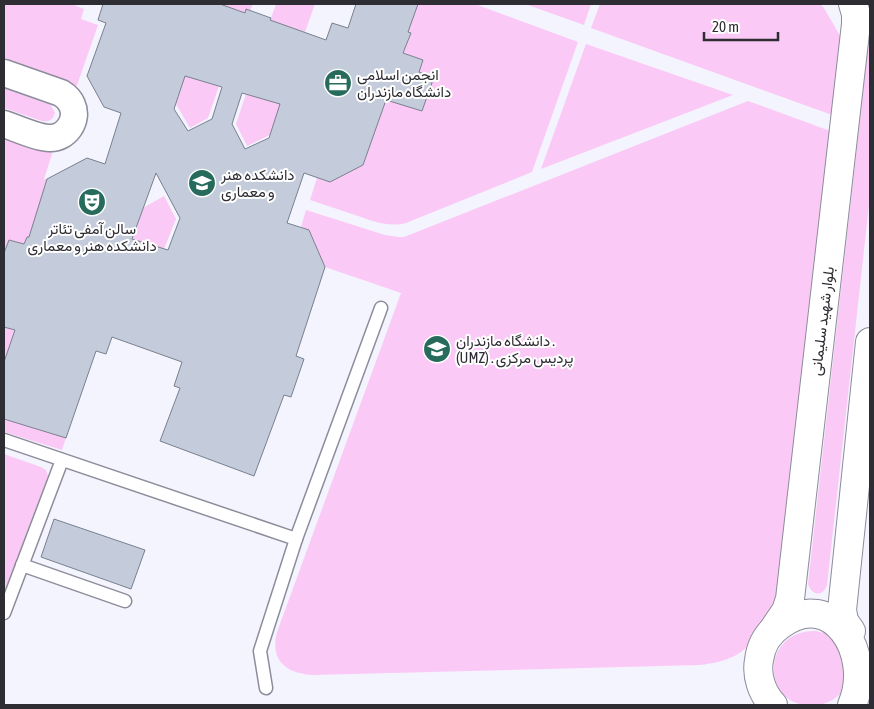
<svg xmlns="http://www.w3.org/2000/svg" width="874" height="709" viewBox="0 0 874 709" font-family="'Asap Condensed',Vazirmatn,sans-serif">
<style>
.green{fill:#fbc9f5}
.building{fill:#c4ccdb;stroke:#79808e;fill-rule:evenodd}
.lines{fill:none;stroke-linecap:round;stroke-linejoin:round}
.lane-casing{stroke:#8c8c9b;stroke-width:15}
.street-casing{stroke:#8c8c9b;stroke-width:29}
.secondary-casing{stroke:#8c8c9b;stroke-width:30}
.lane{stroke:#fff;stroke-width:12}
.street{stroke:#fff;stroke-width:26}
.secondary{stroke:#fff;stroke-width:28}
.labels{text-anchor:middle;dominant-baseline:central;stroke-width:4;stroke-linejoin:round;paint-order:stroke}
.poi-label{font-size:15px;fill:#2d2d33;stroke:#fff;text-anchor:start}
.street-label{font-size:15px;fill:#2d2d33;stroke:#fff}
</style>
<rect width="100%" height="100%" fill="#f4f4fe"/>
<!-- green -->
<g class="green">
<path d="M4,4H72L84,9L81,19L98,25L75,91L4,65Z"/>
<path d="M220,4H253L250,11L247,9L245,13Z"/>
<path d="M276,4H315L305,32L270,21Z"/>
<path d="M418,4H475L578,42L532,172L406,223C387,228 370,220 352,214C338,209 324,205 310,200L317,178L363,165L386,100L422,110L434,77L419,72L423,60L403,53L411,33L396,28L414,12Z"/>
<path d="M525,4H591L584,25Z"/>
<path d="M600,4H820L824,8L846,46L835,116L591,28Z"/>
<path d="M870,30V196L827,585C823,597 812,596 808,584Z"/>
<path d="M586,44L733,95L541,169Z"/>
<path d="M187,70L202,81L219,86L208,118L190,128L176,104Z"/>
<path d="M4,88L51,105L55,113C53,120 49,122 42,121L4,108Z"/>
<path d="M265,93L282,98L270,135L247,146L236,124L246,94L262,99Z"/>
<path d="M748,101L833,132L779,584C777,593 777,603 774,611C772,617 767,623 764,628C745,654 730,662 699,665L313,675C285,673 270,660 277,632L401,293L325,267L309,230L301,227L306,210L385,235L398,237H404Z"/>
<path d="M4,133L53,151L44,179H47L60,247L27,237L24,244L9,240L5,250H4Z"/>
<path d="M164,196L176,219L164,249L143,242L140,251L130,247L143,208Z"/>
<path d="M4,327L15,330L4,362Z"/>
<path d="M4,419L66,438L62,450L4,432Z"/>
<path d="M4,454L41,467L46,470L48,476L4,593Z"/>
<path d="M816,631L828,634L845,652C845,661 847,678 844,687C843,693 834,700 828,702C822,705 816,705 809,705C762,705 760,630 816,631Z"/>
</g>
<!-- building -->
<g class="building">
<path d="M103,4H220L245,13L246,9L271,18L270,20L326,40L332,23L348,28L356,4H418L408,32L411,33L403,53L423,60L419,72L434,77L422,111L386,100L363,165L330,182L304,173L287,223L309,230L325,267L296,356L304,359L291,397L284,395L254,476L160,441L180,388L174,386L182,362L112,337L106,354L96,351L66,438L4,419V362L15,330L4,327V253L9,240L24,244L27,237H29L47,179L87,158L105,164L121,113L104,107L87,76L106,23L98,20ZM185,76L222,87L212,119L188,131L174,109ZM242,93L280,104L269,138L245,149L232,124ZM156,173L180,218L168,250L132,239Z"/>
<path d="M54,519L145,550L131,589L41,557Z"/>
</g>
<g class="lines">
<!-- lane casing -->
<g class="lane-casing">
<g id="lane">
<path d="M4,440L296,539"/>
<path d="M22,565L125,601"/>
<path d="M4,613L62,460"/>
<path d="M266,688L260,651L296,539L381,308"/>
</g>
</g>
<!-- street casing -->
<g class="street-casing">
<path id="street" d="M4,73L61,93C66,96 70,100 72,105C79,120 66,139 49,138C37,138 16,128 4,124"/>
</g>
<!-- secondary casing -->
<g class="secondary-casing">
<g id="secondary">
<path d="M851,631L844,621L842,610L870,342"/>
<path d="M771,633L786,611L790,599L856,24V14L853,4"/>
<path d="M773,705C762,693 756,676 759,660C761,645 768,633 780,625C832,586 874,654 852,705"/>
</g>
</g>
<!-- lane -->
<use href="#lane" class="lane"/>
<!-- street -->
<use href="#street" class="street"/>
<!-- secondary -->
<use href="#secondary" class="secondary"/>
</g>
<!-- icons -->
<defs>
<g id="office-disc" transform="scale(1.4375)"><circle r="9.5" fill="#276b5c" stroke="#fff"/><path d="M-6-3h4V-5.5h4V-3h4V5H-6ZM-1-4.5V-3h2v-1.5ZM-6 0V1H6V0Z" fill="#fff"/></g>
<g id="university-disc" transform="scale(1.4375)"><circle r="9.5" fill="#276b5c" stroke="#fff"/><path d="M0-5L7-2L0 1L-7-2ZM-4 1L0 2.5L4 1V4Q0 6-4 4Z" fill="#fff"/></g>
<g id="theatre-disc" transform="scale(1.4375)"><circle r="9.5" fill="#276b5c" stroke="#fff"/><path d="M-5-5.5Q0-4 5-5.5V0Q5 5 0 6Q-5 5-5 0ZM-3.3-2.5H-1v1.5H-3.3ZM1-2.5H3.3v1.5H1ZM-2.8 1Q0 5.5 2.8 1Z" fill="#fff"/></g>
</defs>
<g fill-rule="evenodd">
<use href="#office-disc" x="338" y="83"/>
<use href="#university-disc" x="202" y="183"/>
<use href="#theatre-disc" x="92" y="202"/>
<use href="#university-disc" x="437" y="349"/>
</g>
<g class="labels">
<!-- poi labels -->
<g class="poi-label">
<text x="357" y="74">انجمن اسلامی<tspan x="357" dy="17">دانشگاه مازندران</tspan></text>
<text x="221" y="174">دانشکده هنر<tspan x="221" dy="17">و معماری</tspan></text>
<text x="92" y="228" text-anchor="middle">سالن آمفی تئاتر<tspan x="92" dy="17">دانشکده هنر و معماری</tspan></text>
<text x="456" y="340">دانشگاه مازندران .<tspan x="456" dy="17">(UMZ) . پردیس مرکزی</tspan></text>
</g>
<!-- street labels -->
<g class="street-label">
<text transform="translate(822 321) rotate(-83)">بلوار شهید سلیمانی</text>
</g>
</g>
<!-- border -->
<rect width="874" height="709" fill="none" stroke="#2d2d33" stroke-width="10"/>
<!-- scale -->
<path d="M704 32v8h74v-8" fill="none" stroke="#2d2d33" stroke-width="2.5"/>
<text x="712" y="32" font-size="15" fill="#2d2d33" stroke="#ffffff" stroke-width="4" paint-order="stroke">20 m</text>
</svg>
